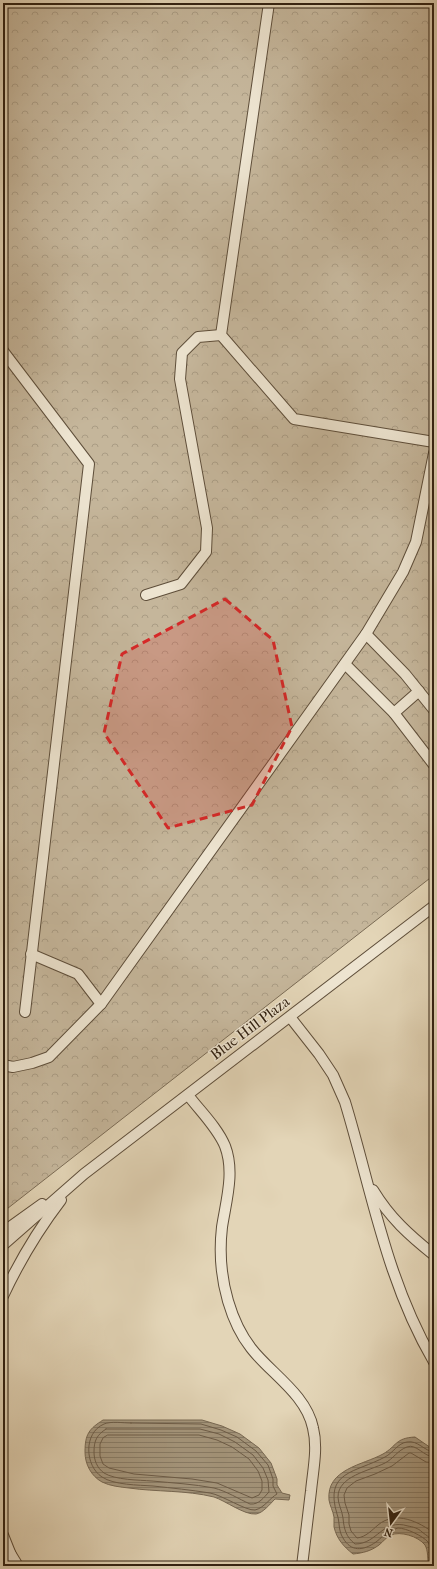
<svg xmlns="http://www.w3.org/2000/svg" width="437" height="1569" viewBox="0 0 437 1569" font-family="'IM FELL French Canon',serif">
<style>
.forest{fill:url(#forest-crowns);stroke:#7b6c56}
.water{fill:url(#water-rules);stroke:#776853}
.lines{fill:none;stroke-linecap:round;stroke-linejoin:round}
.shore{stroke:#6c5c48;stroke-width:1}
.service-casing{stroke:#5e4e3a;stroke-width:12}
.tertiary-casing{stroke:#5e4e3a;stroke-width:24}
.service{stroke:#ede4d0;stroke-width:10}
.tertiary{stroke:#ede4d0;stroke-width:22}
.marked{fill:#d62828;fill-opacity:0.2;stroke:#d62828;stroke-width:3;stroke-dasharray:8 5;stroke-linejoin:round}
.labels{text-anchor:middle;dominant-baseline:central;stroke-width:3;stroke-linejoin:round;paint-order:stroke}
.street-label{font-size:15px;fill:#312111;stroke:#ede4d0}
</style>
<defs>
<pattern id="forest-crowns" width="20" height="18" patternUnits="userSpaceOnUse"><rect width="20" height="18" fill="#c5b69b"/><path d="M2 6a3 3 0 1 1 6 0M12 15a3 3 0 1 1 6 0" fill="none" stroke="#aa9c84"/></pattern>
<pattern id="water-rules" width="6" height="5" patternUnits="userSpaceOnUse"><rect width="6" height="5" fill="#a6987f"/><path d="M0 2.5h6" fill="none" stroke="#887c67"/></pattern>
</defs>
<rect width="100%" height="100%" fill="#e3d5b7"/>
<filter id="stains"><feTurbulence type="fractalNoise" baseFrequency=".005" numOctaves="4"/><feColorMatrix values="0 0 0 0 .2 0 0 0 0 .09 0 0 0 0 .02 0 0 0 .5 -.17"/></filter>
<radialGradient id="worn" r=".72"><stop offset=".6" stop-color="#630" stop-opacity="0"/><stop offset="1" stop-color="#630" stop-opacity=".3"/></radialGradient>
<!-- forest -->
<path class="forest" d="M3,3H434V875L3,1212Z"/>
<!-- water -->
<g class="water">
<path d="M103,1420H202L222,1426L240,1434L259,1448L271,1463L277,1479V1485L282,1493L290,1495L289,1500L275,1499C270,1504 263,1513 256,1514C244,1515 226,1501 214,1497C186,1490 156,1492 129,1488C120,1487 110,1486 102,1482C91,1476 85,1464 85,1452C85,1434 89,1429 103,1420Z"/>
<path d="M415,1437L434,1450V1566H428C428,1560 428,1550 425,1545C418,1536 400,1531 391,1535C386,1537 383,1542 379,1545C371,1551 363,1553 353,1554C343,1546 337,1539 334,1527C334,1524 334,1520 334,1517C333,1511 330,1506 329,1500C326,1469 363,1465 383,1454C397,1446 395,1438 415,1437Z"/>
</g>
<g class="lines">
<!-- shore -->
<g class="shore">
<path d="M131,1423L201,1424L221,1430L237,1437L256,1451L268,1465L273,1479V1486L277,1494C270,1498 264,1508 255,1510C246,1511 222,1495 210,1493C191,1490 172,1488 153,1486C138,1485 114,1485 102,1477C85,1466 83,1433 104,1424C111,1421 123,1423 131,1423Z"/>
<path d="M106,1429H200L219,1434L235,1442L253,1455L263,1468L268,1480L269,1492C264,1497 259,1505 250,1504C239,1499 226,1491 214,1488C193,1484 173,1483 152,1481C139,1480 115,1480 104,1473C97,1468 94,1460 94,1452C94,1440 97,1435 106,1429Z"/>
<path d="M108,1435H199L217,1440L232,1447L249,1459L258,1471L262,1481V1490L259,1495L252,1498L217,1483L192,1479L134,1474L109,1468L103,1464L100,1456V1444L103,1438Z"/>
<path d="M434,1457C424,1457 416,1443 407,1447C398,1450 393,1459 385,1463C369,1471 338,1476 338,1497C338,1504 342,1510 343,1518C344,1529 346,1537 355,1544C378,1544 382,1518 408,1526C413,1527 418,1528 422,1532C427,1536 432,1538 434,1545"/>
<path d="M434,1463L426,1462L411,1453H409L392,1466L375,1474L356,1481L347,1488L344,1495L345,1503L349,1515V1524L351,1531L357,1538C366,1537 372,1530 378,1525C396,1510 419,1522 434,1533"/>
<path d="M432,1566C432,1559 432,1549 428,1542C423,1536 406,1528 398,1528C395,1529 392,1530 389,1531C384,1533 381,1539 376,1542C363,1551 351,1552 343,1538C338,1530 340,1522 337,1514C324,1471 355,1473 385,1457C393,1453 398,1443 407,1442C418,1440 424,1451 434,1452"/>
</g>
<!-- service casing -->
<g class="service-casing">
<g id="service">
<path d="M269,3L221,335L294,419L434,442"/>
<path d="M3,351L89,464L25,1012"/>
<path d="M146,595L181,584L206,552L207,528L180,379L182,353L198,337L221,335"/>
<path d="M366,634L405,674L434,710"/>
<path d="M345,664L394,713L434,765"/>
<path d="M394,713L419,691"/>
<path d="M31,954L78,974L101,1004"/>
<path d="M290,1017L319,1054L333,1075L345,1102C372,1191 386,1280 434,1362"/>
<path d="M3,1065L13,1067L32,1063L49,1057L101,1004L366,634L403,572L416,542L434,453"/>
<path d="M188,1095C200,1111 217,1127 225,1146C235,1172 226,1201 222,1227C219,1253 221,1277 228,1301C233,1318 240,1334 251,1348C270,1373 306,1394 313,1428C318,1448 313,1470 311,1491C308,1516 305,1541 302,1566"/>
<path d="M373,1190C390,1218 409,1235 434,1255"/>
<path d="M3,1232L42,1204"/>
<path d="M3,1245L84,1174L434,906"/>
<path d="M3,1296C19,1262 38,1230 61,1200"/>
<path d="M3,1535L11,1555"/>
</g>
</g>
<!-- tertiary casing -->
<g class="tertiary-casing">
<path id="tertiary" d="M3,1553L11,1566"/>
</g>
<!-- service -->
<use href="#service" class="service"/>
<!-- tertiary -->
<use href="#tertiary" class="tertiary"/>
</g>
<!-- marked area -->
<path class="marked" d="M225,599L273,640L292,727L252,805L168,828L104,733L122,654Z"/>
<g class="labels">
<!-- street labels -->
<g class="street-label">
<text transform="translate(250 1028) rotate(-37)">Blue Hill Plaza</text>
</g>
</g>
<!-- margin -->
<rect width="437" height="1569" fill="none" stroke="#e3d5b7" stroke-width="16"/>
<rect x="4" y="4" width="429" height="1561" fill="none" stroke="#312111" stroke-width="2"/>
<rect x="8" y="8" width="421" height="1553" fill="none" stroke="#312111"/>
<!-- north arrow -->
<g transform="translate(391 1523) rotate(195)" stroke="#ede4d0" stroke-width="3" paint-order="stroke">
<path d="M0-3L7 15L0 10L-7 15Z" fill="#312111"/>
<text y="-6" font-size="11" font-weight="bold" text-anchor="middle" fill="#312111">N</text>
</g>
<rect width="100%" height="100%" filter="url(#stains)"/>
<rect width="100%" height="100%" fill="url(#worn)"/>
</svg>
